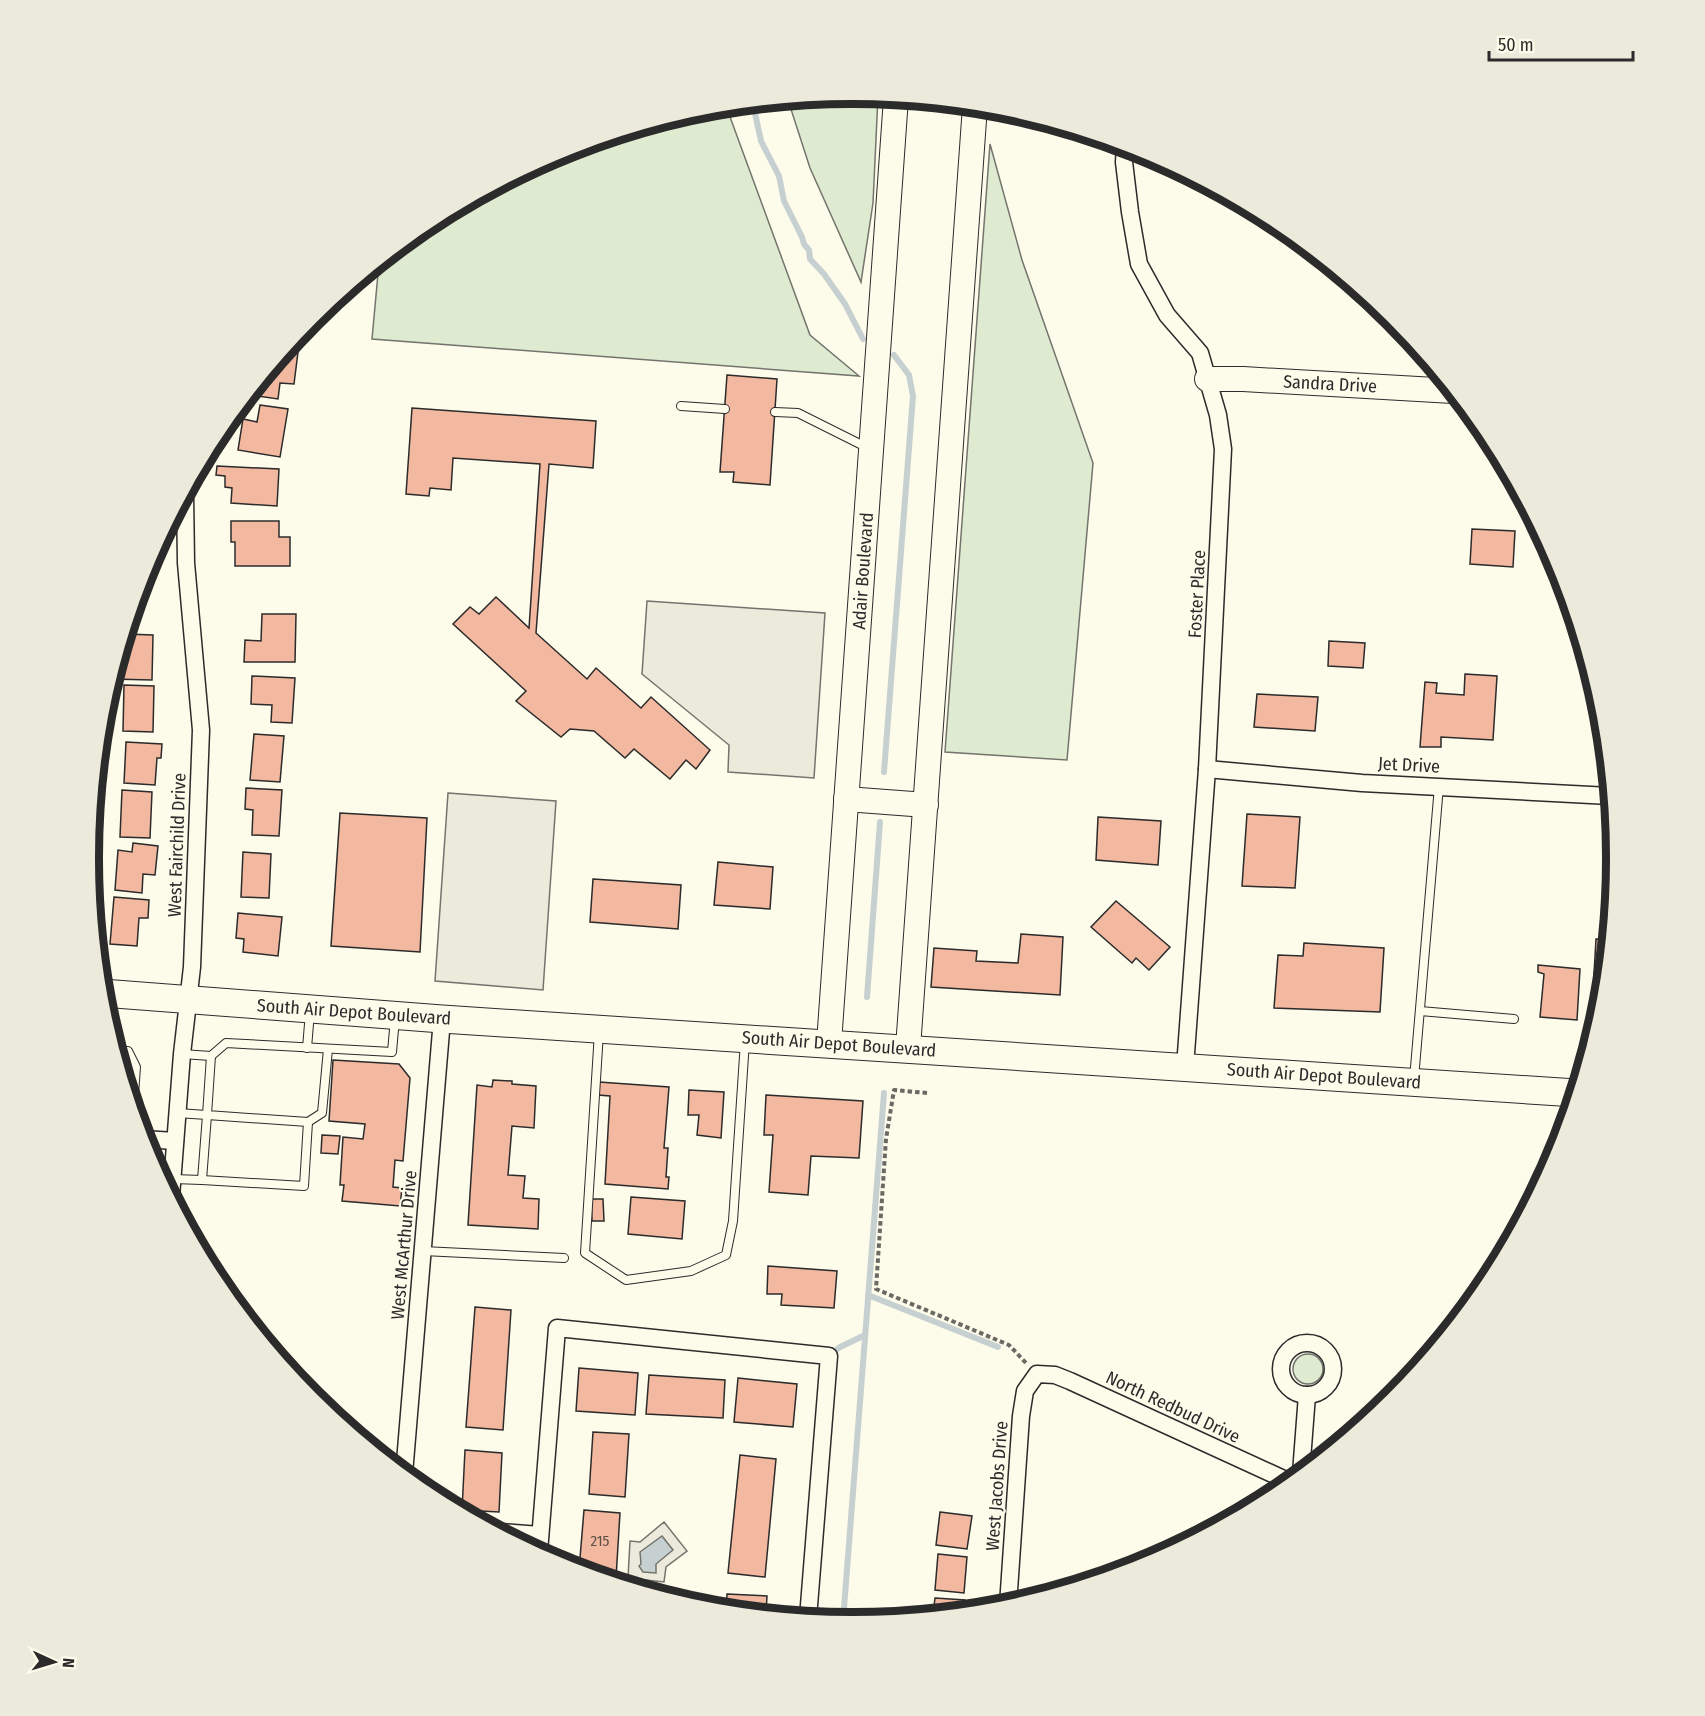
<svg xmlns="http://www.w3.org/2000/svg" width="1705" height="1716" viewBox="0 0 1705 1716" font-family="'Fira Sans Condensed',sans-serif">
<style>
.green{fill:#deebd1;stroke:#74746e;stroke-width:1.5}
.parking{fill:#eceadb;stroke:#74746e;stroke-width:1.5}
.water{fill:#c7d0d0;stroke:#74746e;stroke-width:1.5}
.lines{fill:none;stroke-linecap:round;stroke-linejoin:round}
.stream{stroke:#c7d0d0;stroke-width:6}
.building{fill:#f2b8a0;stroke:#2b2b2b;stroke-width:1.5}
.lane-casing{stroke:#2b2b2b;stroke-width:10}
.street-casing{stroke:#2b2b2b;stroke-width:19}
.secondary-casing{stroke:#2b2b2b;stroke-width:26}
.primary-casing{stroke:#2b2b2b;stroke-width:29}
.path{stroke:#6a6964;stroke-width:4;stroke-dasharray:4.5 3;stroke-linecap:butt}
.lane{stroke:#fdfbea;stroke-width:8}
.street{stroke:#fdfbea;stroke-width:16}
.secondary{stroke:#fdfbea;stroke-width:24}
.primary{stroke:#fdfbea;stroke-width:27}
.labels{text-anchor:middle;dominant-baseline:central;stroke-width:4.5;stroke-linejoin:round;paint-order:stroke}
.number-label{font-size:15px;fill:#5d4e48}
.street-label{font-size:18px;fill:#2b2b2b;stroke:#fdfbea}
.rim{fill:none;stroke:#2b2b2b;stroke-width:8}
</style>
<rect width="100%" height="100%" fill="#fdfbea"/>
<!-- green -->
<g class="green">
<path d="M853,94L878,96L873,203L861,282L810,168L788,100Z"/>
<path d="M726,106L810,335L859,376L372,339L379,263L428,223L560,152L704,109Z"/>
<path d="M990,144L1022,260L1093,463L1067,760L945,752Z"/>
<circle cx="1308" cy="1369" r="15"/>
</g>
<!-- parking -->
<g class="parking">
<path d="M647,601L825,613L814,778L728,772L729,745L642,674Z"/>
<path d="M448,793L556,801L543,990L435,981Z"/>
<path d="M664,1522L687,1551L666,1567L664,1582L628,1578L630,1541L640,1542Z"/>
</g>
<!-- water -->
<path class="water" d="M662,1536L673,1550L656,1564V1573L643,1572L639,1566L641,1564L640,1552Z"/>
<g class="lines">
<!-- stream -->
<g class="stream">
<path d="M753,104L761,141L779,176L784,201L802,237L804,244L809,250L810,259L824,274L845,304L863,339"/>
<path d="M884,772L913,396L909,375L894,355"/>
<path d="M867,997L880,822"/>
<path d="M868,1295L998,1347"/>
<path d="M830,1355L840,1347L863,1336"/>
<path d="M843,1621L884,1093"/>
</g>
</g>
<!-- building -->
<g class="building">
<path d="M286,350L298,352L294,384L280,383L278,399L250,395Z"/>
<path d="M727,375L777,379L770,485L733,482L734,472H720Z"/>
<path d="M260,405L288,409L280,457L238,450L243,419L257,422Z"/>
<path d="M412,408L596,421L593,468L549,464L536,633L587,679L596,668L641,708L651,697L710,750L696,769L686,760L670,779L634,749L625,758L594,731L570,729L561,737L516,701L526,691L453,624L470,607L479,614L496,597L529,628L540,464L453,458L451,490L430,488L429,496L406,494Z"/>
<path d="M217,466L279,469L277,506L231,503L232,488L225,487V476L216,475Z"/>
<path d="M231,521H279V537H290V566H235V542H231Z"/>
<path d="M1472,529L1515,531L1513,567L1470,564Z"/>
<path d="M262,614H296L295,662H244L245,640L261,641Z"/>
<path d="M126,634L153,635L152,680L112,679Z"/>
<path d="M1329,641L1365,643L1363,668L1328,666Z"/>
<path d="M1465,674L1497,676L1493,740L1441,737V747H1420L1425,682L1437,683L1436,693L1464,695Z"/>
<path d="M252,676L295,678L292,723L271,722L272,705L251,704Z"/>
<path d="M124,685L154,686L153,732L123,731Z"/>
<path d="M1257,694L1318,697L1315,731L1254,727Z"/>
<path d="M1598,695L1602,709L1603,719H1596Z"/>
<path d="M254,734L284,736L280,782L250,780Z"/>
<path d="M126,742L162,744L161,758H157L155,785L124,783Z"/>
<path d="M246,788L282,790L279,836L252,835L253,810L245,809Z"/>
<path d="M122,790L152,792L150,838L120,837Z"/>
<path d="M340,813L427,818L420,952L331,946Z"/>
<path d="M1247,814L1300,817L1295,888L1242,886Z"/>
<path d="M1098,817L1161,821L1158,865L1096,860Z"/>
<path d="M133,843L158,846L155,875L143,874L142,893L115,890L118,850L132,852Z"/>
<path d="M243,852L271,854L269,898L241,897Z"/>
<path d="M718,862L773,867L770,909L714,905Z"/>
<path d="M593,879L681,885L678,929L590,922Z"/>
<path d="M114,897L149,900L148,918H139L137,946L110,944Z"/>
<path d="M1116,901L1170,947L1149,970L1136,958L1132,963L1091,927Z"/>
<path d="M238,913L282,917L278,956L243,952L244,939L236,938Z"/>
<path d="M1021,934L1063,937L1060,995L931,987L934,948L977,951L976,961L1018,963Z"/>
<path d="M1596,939L1608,940L1605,975L1594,974Z"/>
<path d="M1304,943L1384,948L1380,1012L1274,1008L1278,955L1303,956Z"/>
<path d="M1538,965L1580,969L1577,1020L1540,1017L1544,974L1538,972Z"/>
<path d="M1598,992H1603L1600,1015L1596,1014Z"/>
<path d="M333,1060L399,1064L410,1078L403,1161L395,1160L393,1187L402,1188L400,1206L342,1201L344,1185H340L343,1137L363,1139L365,1124L329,1121Z"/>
<path d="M493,1080L512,1081V1084L536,1086L534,1128L512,1126L508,1175L525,1176L523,1198L539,1199L538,1229L468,1225L477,1085L492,1087Z"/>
<path d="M599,1082L669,1087L664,1148H668L666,1177H669L668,1189L605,1184L610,1096L598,1095Z"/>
<path d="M689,1090L724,1092L721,1138L697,1135L699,1115H688Z"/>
<path d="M766,1095L863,1101L859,1158L811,1156L808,1195L769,1192L773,1135H764Z"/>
<path d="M322,1135L340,1136L338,1154L321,1153Z"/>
<path d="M631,1197L685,1201L682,1239L628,1234Z"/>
<path d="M591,1199H603L604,1221H592Z"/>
<path d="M768,1266L837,1271L834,1308L781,1305L782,1294H767Z"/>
<path d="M475,1307L511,1310L503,1430L466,1427Z"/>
<path d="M579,1368L638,1373L635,1415L576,1411Z"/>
<path d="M649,1375L725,1380L723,1418L646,1414Z"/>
<path d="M738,1378L797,1384L793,1427L734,1422Z"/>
<path d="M593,1432L629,1434L625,1497L589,1494Z"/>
<path d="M465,1450L502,1453L499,1512L462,1510Z"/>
<path d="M740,1455L776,1459L765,1577L728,1573Z"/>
<path d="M584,1510L620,1513L616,1578L605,1577L579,1570Z"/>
<path d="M940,1512L972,1516L967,1549L936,1545Z"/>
<path d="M938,1554L967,1557L964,1593L935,1590Z"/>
<path d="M727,1594L767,1596L766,1613L726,1609Z"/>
<path d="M935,1598L965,1600L964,1611L933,1614Z"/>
</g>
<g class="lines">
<!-- lane casing -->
<g class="lane-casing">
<g id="lane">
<path d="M681,406L725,409"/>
<path d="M775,412L798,413L868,448"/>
<path d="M1420,1011L1514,1019"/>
<path d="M599,1032L585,1253L626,1280L691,1271L726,1255L733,1221L745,1041"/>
<path d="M307,1048L310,1012"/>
<path d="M116,1051H128L136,1067L134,1095L131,1098"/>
<path d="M182,1054L211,1056L226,1043L392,1052L395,1018"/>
<path d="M211,1056L207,1115L308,1122L322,1113L328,1049"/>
<path d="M1414,1079L1439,786"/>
<path d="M173,1179L202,1180L207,1115L177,1113"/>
<path d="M202,1180L304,1186L308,1122"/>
<path d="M423,1251L564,1258"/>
</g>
</g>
<!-- street casing -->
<g class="street-casing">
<g id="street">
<path d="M1125,146L1124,162L1130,212L1139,264L1167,315L1200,353L1218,415L1223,449L1207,769L1185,1067"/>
<path d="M1207,769L1362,783L1610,796"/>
<path d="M143,1139L175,1141"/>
<path d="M171,1197L182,1054L192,967L201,730L186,563L185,494"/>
<circle cx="1307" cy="1369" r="26"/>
<path d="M1301,1473L1307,1395"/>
<path d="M404,1474L442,1019"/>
<path d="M501,1532L540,1535"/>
<path d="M539,1552L557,1328L829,1356L808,1618"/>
<path d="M1008,1605L1021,1416L1025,1391L1037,1374L1055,1375L1070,1381L1290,1482"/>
</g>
</g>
<!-- secondary casing -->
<g class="secondary-casing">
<g id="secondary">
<path d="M1207,379H1243L1453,391"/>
<path d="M846,799L926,805"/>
<path d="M829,1043L896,98"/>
<path d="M908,1048L975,106"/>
</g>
</g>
<!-- primary casing -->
<g class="primary-casing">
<path id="primary" d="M102,993L442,1019L1576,1093"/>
</g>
<!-- path -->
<path class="path" d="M927,1093L894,1090L886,1139L876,1289L1009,1345L1026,1363"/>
<!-- lane -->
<use href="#lane" class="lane"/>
<!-- street -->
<use href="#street" class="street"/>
<!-- secondary -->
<use href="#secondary" class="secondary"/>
<!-- primary -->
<use href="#primary" class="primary"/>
</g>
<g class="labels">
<!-- number labels -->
<g class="number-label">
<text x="600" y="1541">215</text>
</g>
<!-- street labels -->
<g class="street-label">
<text transform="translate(1330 384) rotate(3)">Sandra Drive</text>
<text transform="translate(863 571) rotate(-86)">Adair Boulevard</text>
<text transform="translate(1197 594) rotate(-87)">Foster Place</text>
<text transform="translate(1409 765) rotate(3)">Jet Drive</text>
<text transform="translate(177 845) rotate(-88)">West Fairchild Drive</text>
<text transform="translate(354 1012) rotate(4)">South Air Depot Boulevard</text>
<text transform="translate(839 1044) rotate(4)">South Air Depot Boulevard</text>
<text transform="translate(1324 1076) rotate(4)">South Air Depot Boulevard</text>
<text transform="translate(404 1245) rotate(-85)">West McArthur Drive</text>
<text transform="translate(1173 1407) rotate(25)">North Redbud Drive</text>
<text transform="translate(997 1486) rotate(-86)">West Jacobs Drive</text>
</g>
</g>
<!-- crop -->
<path d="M0 0H1705V1716H0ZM852 104H853A753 753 0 0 1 1606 857V859A753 753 0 0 1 853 1612H852A753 753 0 0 1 99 859V857A753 753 0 0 1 852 104Z" fill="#eceadb" fill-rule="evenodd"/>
<path class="rim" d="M852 104H853A753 753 0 0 1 1606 857V859A753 753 0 0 1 853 1612H852A753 753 0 0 1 99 859V857A753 753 0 0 1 852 104Z"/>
<!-- north arrow -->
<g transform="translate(54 1662) rotate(94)" stroke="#fdfbea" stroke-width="4.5" paint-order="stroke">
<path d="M0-4.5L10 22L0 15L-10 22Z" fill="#2b2b2b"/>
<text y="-9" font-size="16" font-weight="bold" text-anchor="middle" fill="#2b2b2b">N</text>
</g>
<!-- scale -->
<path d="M1489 51v9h144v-9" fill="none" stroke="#2b2b2b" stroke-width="3"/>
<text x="1498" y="51" font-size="18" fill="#2b2b2b" stroke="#fdfbea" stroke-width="4.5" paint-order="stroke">50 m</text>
</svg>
